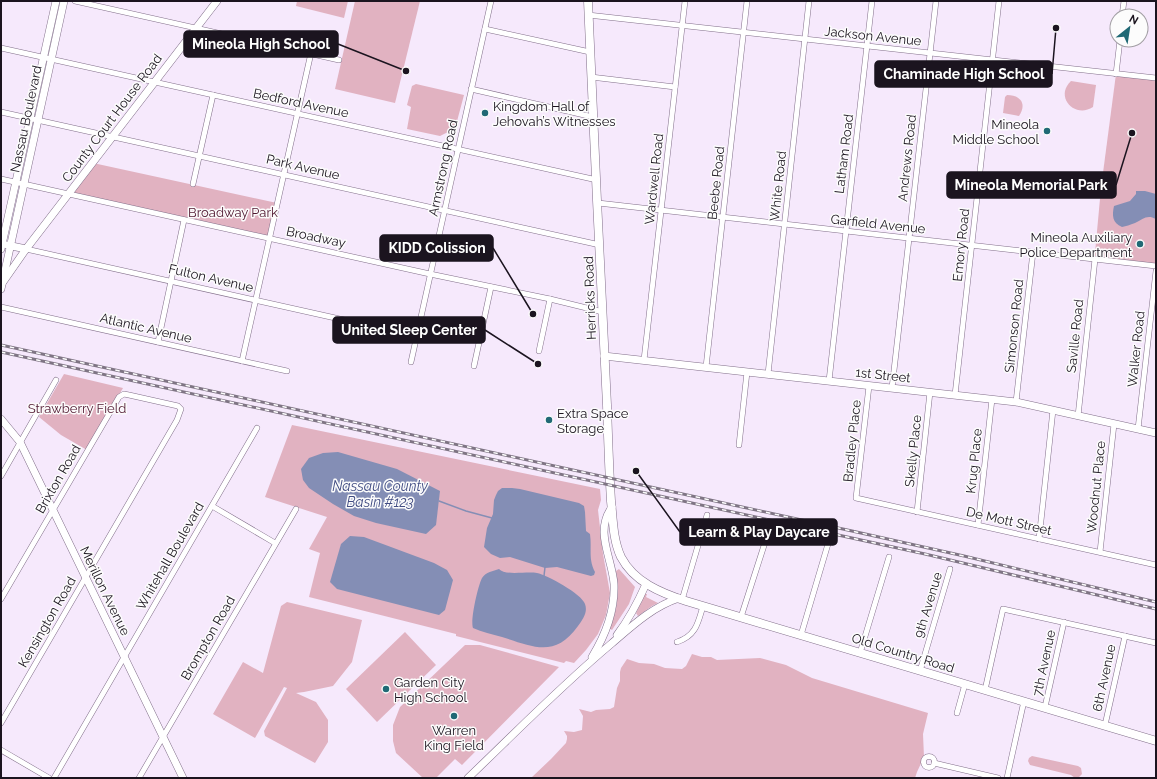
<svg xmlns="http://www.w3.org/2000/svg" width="1157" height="779" viewBox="0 0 1157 779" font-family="Raleway,sans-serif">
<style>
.green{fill:#e1b2c1}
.water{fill:#848eb5}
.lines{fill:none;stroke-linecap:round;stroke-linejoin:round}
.stream{stroke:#848eb5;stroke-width:1.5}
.minor-casing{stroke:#826f8a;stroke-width:6}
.tertiary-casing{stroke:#826f8a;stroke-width:8}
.secondary-casing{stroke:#826f8a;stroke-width:8}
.primary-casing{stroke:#826f8a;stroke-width:9}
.minor{stroke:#fff;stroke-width:5}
.tertiary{stroke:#fff;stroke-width:7}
.secondary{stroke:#fff;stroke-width:7}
.primary{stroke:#fff;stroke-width:8}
.rail-casing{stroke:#7f7584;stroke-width:3}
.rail{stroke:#fcfcfc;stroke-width:1.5;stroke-dasharray:4.5;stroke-linecap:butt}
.poi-dot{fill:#206975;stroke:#fcfcfc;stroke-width:1.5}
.labels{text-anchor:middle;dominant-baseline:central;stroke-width:3;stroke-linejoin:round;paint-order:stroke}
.street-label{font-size:13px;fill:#1b141f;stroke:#fcfcfc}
.poi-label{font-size:13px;fill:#1b141f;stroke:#fcfcfc;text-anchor:start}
.park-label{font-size:13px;fill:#4f162f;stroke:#fcfcfc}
.water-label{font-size:14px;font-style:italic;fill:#424d83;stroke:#fcfcfc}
.leader{fill:none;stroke:#1b141f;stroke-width:1.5}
.callout-dot{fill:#1b141f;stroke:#fcfcfc;stroke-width:1.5}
.callout{fill:#1b141f;stroke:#1b141f;stroke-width:1.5}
.callout-label{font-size:14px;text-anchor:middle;font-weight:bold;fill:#fff}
</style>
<rect width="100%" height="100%" fill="#f6e9fc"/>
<!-- green -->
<g class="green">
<path d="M297,1H348L344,18L296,6Z"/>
<path d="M355,1H420L395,103L335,89Z"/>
<path d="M1116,74L1156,78V266L1095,259V253L1101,188Z"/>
<path d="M1071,81L1096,85L1093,107C1075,119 1054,97 1071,81Z"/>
<path d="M416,84L464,95L456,125L448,132L440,136L407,129L411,107L407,105L412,86Z"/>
<path d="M1007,95C1021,95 1027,104 1019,116L1003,113L1005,97Z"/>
<path d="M93,163L277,203L270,238L69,194Z"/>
<path d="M64,374L123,388L87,450L61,435L39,417Z"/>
<path d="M292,425L600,489L601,500L598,510L603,554L610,593L606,615L598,634L586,650L574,663L566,661L564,663L456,636V634L309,597L320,553L309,549L327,517L265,497Z"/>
<path d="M619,569L635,587L629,604L612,630L609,628L616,609L618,588L616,571Z"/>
<path d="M645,594H647L646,597L658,603L652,606L638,616L636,613Z"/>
<path d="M287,602L362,620L352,662L333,686L304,692L296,693L316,702L328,720V742L315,763L265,736L264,731L287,688L284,687L255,738L213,714L243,662L263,673L281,606Z"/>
<path d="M405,632L436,665L377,722L346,689Z"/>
<path d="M465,645H480L559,667L462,765L455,759L436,778H423L396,753L393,741V725L400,707Z"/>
<path d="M692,654L702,657H711L717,660L760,658L786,665L812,678L928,713L923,734L924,757L917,772L915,778H531L551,759L566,743L567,739V736L564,731L574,732L582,730L583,716L579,709L591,712L596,710L610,709L614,707L617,688L620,681V672L621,668L627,659L639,663L654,664L665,668L682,669L686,666Z"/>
<path d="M1032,756L1078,766L1081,768L1082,774L1079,777L1075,778L1071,775L1030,765L1028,761L1029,758Z"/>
</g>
<!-- water -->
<g class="water">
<path d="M1136,191H1145L1156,194V219C1147,214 1143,219 1135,223C1130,225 1126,226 1122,227C1112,223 1112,215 1114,206L1130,201L1136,194Z"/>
<path d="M338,452L397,469L440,491L436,525L426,534L376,523L354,516L333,504L309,488L303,480L301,469L309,458L323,453Z"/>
<path d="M502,488H512L520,489L579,503L584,506L585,512L586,531L590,534C592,548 588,559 595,572L594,575L591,576L557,567L545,568L510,557L500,558L491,554L484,547L487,528L493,514L494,500L496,495L498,491Z"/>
<path d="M350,536L364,537L434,563L447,570L453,580L445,610L439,615L337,589L330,582L341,544Z"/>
<path d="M499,569C505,576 527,571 537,573C547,575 582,594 585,604C588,612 583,619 578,626C555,658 534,647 502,637C492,634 482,632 473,628C470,620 478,586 482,578C486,572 493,571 499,569Z"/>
</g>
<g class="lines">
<!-- stream -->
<g class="stream">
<path d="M439,501L466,511L492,518"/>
<path d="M544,576L545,567"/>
</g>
<!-- minor casing -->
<g class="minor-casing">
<g id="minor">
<path d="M75,1L339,60"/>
<path d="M588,15L1156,78"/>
<path d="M1122,16L1124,1"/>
<path d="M485,29L590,52"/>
<path d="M1,48L597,180"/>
<path d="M1116,74L1120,40"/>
<path d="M591,77L675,87"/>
<path d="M471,89L593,117"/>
<path d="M1,112L600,245"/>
<path d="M1,179L430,274L550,299L603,312"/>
<path d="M193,184L213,95"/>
<path d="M598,203L1156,266"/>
<path d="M26,249L416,336"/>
<path d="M1,307L287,371"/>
<path d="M158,342L184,220"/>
<path d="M539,351L550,299"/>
<path d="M644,360L685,1"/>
<path d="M242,361L311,53"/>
<path d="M411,362L491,1"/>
<path d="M474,366L491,287"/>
<path d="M706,367L747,1"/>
<path d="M768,374L809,1"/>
<path d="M829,381L872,1"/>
<path d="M869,386L856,498L1156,565"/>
<path d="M892,388L936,1"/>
<path d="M955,395L999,1"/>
<path d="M1016,402L1033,252"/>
<path d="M1078,416L1095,259"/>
<path d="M1138,429L1156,271"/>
<path d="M739,445L747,372"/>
<path d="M1,476L56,380"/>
<path d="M212,506L275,543"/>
<path d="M917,512L930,392"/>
<path d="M978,525L992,399"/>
<path d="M1039,539L1053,410"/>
<path d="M1100,552L1114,424"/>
<path d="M1,599L119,397L124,394L129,395L178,406L181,409L177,420L1,723"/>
<path d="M682,600L707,515"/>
<path d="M741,617L769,530"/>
<path d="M801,635L828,544"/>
<path d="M677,642C696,636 698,623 703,606"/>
<path d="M860,653L889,557"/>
<path d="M920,671L950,569"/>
<path d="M985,690L1003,609L1156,643"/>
<path d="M1045,707L1064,622"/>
<path d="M957,713L965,684"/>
<path d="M1105,725L1125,636"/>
<path d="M1,750L49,778"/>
<circle cx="929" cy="762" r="5.5"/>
<path d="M934,763L998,778"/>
<path d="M54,778L257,428"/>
<path d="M139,778L296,509"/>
<path d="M1007,778L1024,701"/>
</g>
</g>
<!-- tertiary casing -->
<g class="tertiary-casing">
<g id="tertiary">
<path d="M604,356L1016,402L1156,433"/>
<path d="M1,419L20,442L183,778"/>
</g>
</g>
<!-- secondary casing -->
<g class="secondary-casing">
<g id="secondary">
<path d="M7,245L26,249"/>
<path d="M1,249L56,1"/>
<path d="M3,282L26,249L217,1"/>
<path d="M1,289L64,1"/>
<path d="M617,635C629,619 638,602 646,584"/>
<path d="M592,657C605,636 615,610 614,584C612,557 594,532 612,507"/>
<path d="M468,778C515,733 561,686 611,644C632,626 652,607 679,598"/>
</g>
</g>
<!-- primary casing -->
<g class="primary-casing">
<path id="primary" d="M588,1C594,136 600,270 607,405C608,437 609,469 611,501C613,520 613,540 621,557C634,582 661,593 686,601L1156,741"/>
</g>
<!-- minor -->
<use href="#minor" class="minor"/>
<!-- tertiary -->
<use href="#tertiary" class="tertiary"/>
<!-- secondary -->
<use href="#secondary" class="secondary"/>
<!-- primary -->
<use href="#primary" class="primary"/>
<!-- rail casing -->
<g class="rail-casing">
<g id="rail">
<path d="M1,345L852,531L964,556L1156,602"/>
<path d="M1,352L925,554L1156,609"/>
</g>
</g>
<!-- rail -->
<use href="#rail" class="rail"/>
</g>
<!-- markers -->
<g class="poi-dot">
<circle cx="485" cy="113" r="4"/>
<circle cx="1047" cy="131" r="4"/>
<circle cx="1140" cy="244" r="4"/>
<circle cx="549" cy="420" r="4"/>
<circle cx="386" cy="689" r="4"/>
<circle cx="454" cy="716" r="4"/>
</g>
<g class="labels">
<!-- street labels -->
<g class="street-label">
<text transform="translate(873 36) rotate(6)">Jackson Avenue</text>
<text transform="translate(301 103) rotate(12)">Bedford Avenue</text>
<text transform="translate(112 118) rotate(-53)">County Court House Road</text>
<text transform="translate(26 119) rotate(-78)">Nassau Boulevard</text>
<text transform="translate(844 154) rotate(-83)">Latham Road</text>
<text transform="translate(907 158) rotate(-84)">Andrews Road</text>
<text transform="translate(303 167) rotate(13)">Park Avenue</text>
<text transform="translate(443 168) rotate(-78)">Armstrong Road</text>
<text transform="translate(654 179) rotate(-84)">Wardwell Road</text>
<text transform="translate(716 183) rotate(-84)">Beebe Road</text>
<text transform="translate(778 186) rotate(-84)">White Road</text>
<text transform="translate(878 224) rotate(6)">Garfield Avenue</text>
<text transform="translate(316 237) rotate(12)">Broadway</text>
<text transform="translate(961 245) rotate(-84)">Emory Road</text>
<text transform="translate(211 278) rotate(13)">Fulton Avenue</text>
<text transform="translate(590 298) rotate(-92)">Herricks Road</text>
<text transform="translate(1014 326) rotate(-84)">Simonson Road</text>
<text transform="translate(146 328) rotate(13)">Atlantic Avenue</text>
<text transform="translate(1075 336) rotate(-84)">Saville Road</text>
<text transform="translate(1136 349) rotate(-84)">Walker Road</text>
<text transform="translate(883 375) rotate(6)">1st Street</text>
<text transform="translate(852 441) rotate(-84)">Bradley Place</text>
<text transform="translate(913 451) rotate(-84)">Skelly Place</text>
<text transform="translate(974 461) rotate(-84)">Krug Place</text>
<text transform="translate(58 479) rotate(-60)">Brixton Road</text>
<text transform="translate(1096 487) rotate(-84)">Woodnut Place</text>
<text transform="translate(1009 521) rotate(13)">De Mott Street</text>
<text transform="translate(170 556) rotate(-60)">Whitehall Boulevard</text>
<text transform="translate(105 591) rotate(64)">Merillon Avenue</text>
<text transform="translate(928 605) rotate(-73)">9th Avenue</text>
<text transform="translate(47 622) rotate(-60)">Kensington Road</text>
<text transform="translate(208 638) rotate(-60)">Brompton Road</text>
<text transform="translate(903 653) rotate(17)">Old Country Road</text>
<text transform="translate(1044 663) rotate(-78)">7th Avenue</text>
<text transform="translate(1104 678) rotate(-78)">6th Avenue</text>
</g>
<!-- poi labels -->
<g class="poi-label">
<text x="493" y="106">Kingdom Hall of<tspan x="493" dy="15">Jehovah’s Witnesses</tspan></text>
<text x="1039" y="124" text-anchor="end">Mineola<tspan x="1039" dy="15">Middle School</tspan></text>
<text x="1132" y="237" text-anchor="end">Mineola Auxiliary<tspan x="1132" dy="15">Police Department</tspan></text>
<text x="557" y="413">Extra Space<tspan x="557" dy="15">Storage</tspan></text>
<text x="394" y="682">Garden City<tspan x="394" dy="15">High School</tspan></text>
<text x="454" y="730" text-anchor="middle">Warren<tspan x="454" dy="15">King Field</tspan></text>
</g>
<!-- park labels -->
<g class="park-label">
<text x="233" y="212">Broadway Park</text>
<text x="77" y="408">Strawberry Field</text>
</g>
<!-- water labels -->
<g class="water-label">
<text x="380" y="486">Nassau County<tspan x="380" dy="16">Basin #123</tspan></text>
</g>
</g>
<!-- callouts -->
<path class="leader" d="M406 71L338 44M1056 28L1052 74M1132 133L1116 185M533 314L493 248M538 364L485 330M636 471L680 532"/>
<g class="callout-dot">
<circle cx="406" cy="71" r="4"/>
<circle cx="1056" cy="28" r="4"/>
<circle cx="1132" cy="133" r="4"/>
<circle cx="533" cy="314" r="4"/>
<circle cx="538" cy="364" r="4"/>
<circle cx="636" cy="471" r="4"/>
</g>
<g class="callout">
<rect x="184" y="31" width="154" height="26" rx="4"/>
<rect x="875" y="61" width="177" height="26" rx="4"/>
<rect x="947" y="172" width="169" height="26" rx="4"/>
<rect x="380" y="235" width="113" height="26" rx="4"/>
<rect x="333" y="317" width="152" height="26" rx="4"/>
<rect x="680" y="519" width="157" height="26" rx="4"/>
</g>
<g class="callout-label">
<text x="261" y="49">Mineola High School</text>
<text x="964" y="79">Chaminade High School</text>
<text x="1031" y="190">Mineola Memorial Park</text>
<text x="437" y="253">KIDD Colission</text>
<text x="409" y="335">United Sleep Center</text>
<text x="759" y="537">Learn &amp; Play Daycare</text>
</g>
<!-- border -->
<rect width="1157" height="779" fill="none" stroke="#1b141f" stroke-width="4"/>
<!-- north arrow -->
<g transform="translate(1129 28) rotate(30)"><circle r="19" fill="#fcfcfc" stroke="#a29fa4"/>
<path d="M0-3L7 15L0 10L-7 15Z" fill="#206975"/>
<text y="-6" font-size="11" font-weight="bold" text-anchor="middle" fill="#1b141f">N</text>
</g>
</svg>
